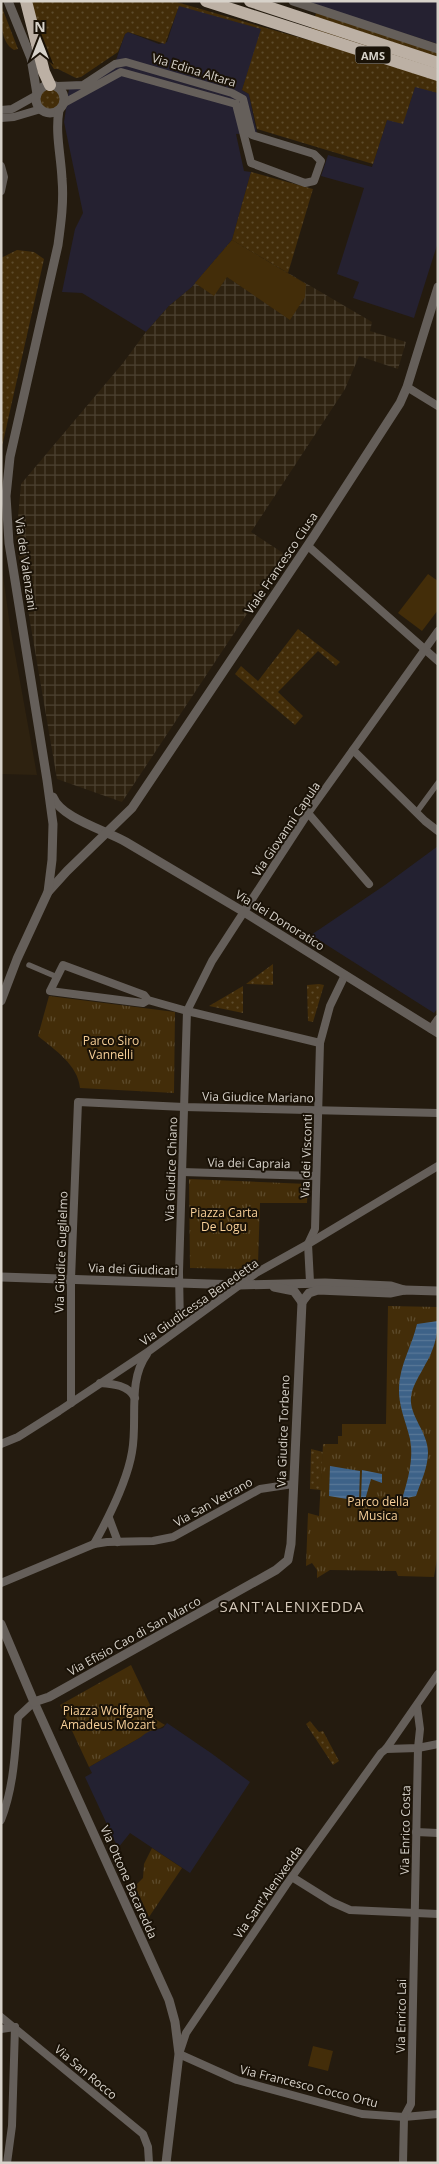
<svg xmlns="http://www.w3.org/2000/svg" width="439" height="2164" viewBox="0 0 439 2164" font-family="'Open Sans',sans-serif">
<style>
.commercial{fill:#252131}
.industrial{fill:url(#industrial-grid)}
.education{fill:#232131}
.built{fill:#2e2210}
.grass{fill:url(#grass-dots)}
.park{fill:url(#park-tufts)}
.pitch{fill:#432d09}
.water{fill:url(#water-rules)}
.lines{fill:none;stroke-linecap:round;stroke-linejoin:round}
.pedestrian{stroke:#655f5a;stroke-width:5.5}
.minor{stroke:#655f5a;stroke-width:8}
.tertiary{stroke:#655f5a;stroke-width:9}
.trunk{stroke:#bcb0a4;stroke-width:12}
.labels{text-anchor:middle;dominant-baseline:central;stroke-width:4;stroke-linejoin:round;paint-order:stroke}
.shield{fill:#1a1207;stroke:#9e9890;stroke-width:1}
.shield-label{font-size:11px;font-weight:bold;fill:#d7d2ca}
.street-label{font-size:12px;fill:#d7d2ca;stroke:#1a1207}
.park-label{font-size:12px;fill:#f8d099;stroke:#1a1207}
.quarter-label{font-size:15px;letter-spacing:1px;fill:#d3c7b8;stroke:#1a1207}
</style>
<defs>
<pattern id="industrial-grid" width="8" height="8" patternUnits="userSpaceOnUse" patternTransform="scale(1.25)"><rect width="8" height="8" fill="#2e2210"/><path d="M0 4h8M4 0v8" fill="none" stroke="#4c4131"/></pattern>
<pattern id="grass-dots" width="8" height="8" patternUnits="userSpaceOnUse" patternTransform="scale(1.25)"><rect width="8" height="8" fill="#432d09"/><path d="M2 2h.1M6 6h.1" fill="none" stroke="#5d4b2c" stroke-width="1.8" stroke-linecap="round"/></pattern>
<pattern id="park-tufts" width="24" height="20" patternUnits="userSpaceOnUse" patternTransform="scale(1.25)"><rect width="24" height="20" fill="#432d09"/><path d="M3 7l-1-3M5 7V3M7 7l1-3M15 17l-1-3M17 17v-4M19 17l1-3" fill="none" stroke="#5d4b2c"/></pattern>
<pattern id="water-rules" width="6" height="5" patternUnits="userSpaceOnUse" patternTransform="scale(1.25)"><rect width="6" height="5" fill="#3d6288"/><path d="M0 2.5h6" fill="none" stroke="#587897"/></pattern>
</defs>
<rect width="100%" height="100%" fill="#241b0f"/>
<!-- commercial -->
<g class="commercial">
<path d="M302,1H438V44Z"/>
<path d="M179,5L262,29L242,90L249,94L257,133L236,134L244,171L251,172L232,240L192,287L169,306L146,332L82,293L62,292L75,229L83,213L64,122L70,82L84,81L116,60L125,34L128,32L159,44L167,42Z"/>
<path d="M415,86L438,93V242L414,318L353,298L359,282L337,274L364,188L321,176L328,155L372,167L387,120L408,109Z"/>
</g>
<!-- industrial -->
<path class="industrial" d="M232,240L372,322L370,331L406,342L398,369L359,356L345,389L251,532L286,555L122,802L57,779L16,540L21,484L123,363L146,332L169,306L192,287Z"/>
<!-- education -->
<g class="education">
<path d="M438,846V1008L434,1013L311,935L385,885Z"/>
<path d="M167,1723L211,1753L250,1782L190,1873L130,1833L118,1848L85,1777L92,1773L89,1767L141,1737L146,1732L163,1728Z"/>
</g>
<!-- built -->
<path class="built" d="M1,560L10,626L37,775L1,774Z"/>
<!-- grass -->
<g class="grass">
<path d="M32,1H173L308,40L316,13L438,52V93L415,87L403,124L387,120L373,164L257,129L249,94L242,90L261,29L179,6L165,44L128,32L125,34L118,52L81,77L76,78L58,69H54L50,63L44,43L40,42Z"/>
<path d="M1,5L18,49L14,50C0,42 1,20 1,5Z"/>
<circle cx="50" cy="99" r="12"/>
<path d="M251,172L313,189L288,273L232,240Z"/>
<path d="M17,250L34,252L44,259L1,451V258Z"/>
<path d="M298,629L340,662L336,666L318,651L278,692L303,716L295,725L235,674L241,666L258,681Z"/>
<path d="M273,964V985L246,984Z"/>
<path d="M319,984L324,985L313,1022L308,1021L307,985Z"/>
<path d="M243,986V1013L209,1006Z"/>
<path d="M311,1449L323,1452L321,1490L310,1489Z"/>
<path d="M310,1721L319,1732L323,1731L339,1761L333,1765L306,1724Z"/>
</g>
<!-- park -->
<g class="park">
<path d="M49,996L175,1012L174,1093L80,1088C78,1065 55,1050 38,1036Z"/>
<path d="M189,1179L308,1184L307,1203H260L258,1263L245,1269L190,1268Z"/>
<path d="M388,1306L438,1307V1552L434,1577L398,1576L396,1571L330,1570L317,1578V1570L312,1563L306,1566L308,1513L319,1516L323,1444H338V1436H342V1424H386Z"/>
<path d="M131,1665L150,1705L145,1713L165,1725C158,1731 150,1728 141,1737L89,1767L60,1705Z"/>
<path d="M152,1848L182,1868L149,1917L135,1886L143,1878L144,1864Z"/>
</g>
<!-- pitch -->
<g class="pitch">
<path d="M232,240L306,284L305,297L290,320L227,277L214,296L195,283Z"/>
<path d="M428,574L438,581V610L422,631L398,613Z"/>
<path d="M313,2046L333,2051L328,2071L308,2066Z"/>
</g>
<!-- water -->
<g class="water">
<path d="M438,1321C438,1336 433,1352 425,1365C420,1375 412,1386 411,1397C409,1416 428,1432 428,1452C428,1468 421,1481 416,1496L402,1499C408,1480 414,1458 410,1439C406,1421 398,1406 399,1387C400,1364 412,1346 417,1324Z"/>
<path d="M330,1466L360,1471L359,1501L329,1496Z"/>
<path d="M362,1470L382,1474V1483L371,1479L365,1500L361,1499Z"/>
</g>
<g class="lines">
<!-- pedestrian -->
<g class="pedestrian">
<path d="M416,813L438,783"/>
<path d="M29,965L57,977"/>
</g>
<!-- minor -->
<g class="minor">
<path d="M57,86L83,85L115,64L126,62L232,93L243,99L252,135L314,154L321,161L314,181L305,183L251,163L236,104L121,72L64,103"/>
<path d="M1,110L12,109L37,95"/>
<path d="M1,118L14,117L41,109"/>
<path d="M1,166L4,177L1,191"/>
<path d="M407,387L438,406"/>
<path d="M308,546L438,661"/>
<path d="M353,750L425,821L438,831"/>
<path d="M308,813L369,884"/>
<path d="M148,1000L143,1003L50,991L63,965L144,995L148,1000L187,1011L320,1043"/>
<path d="M431,1029L438,1019"/>
<path d="M182,1172L316,1176"/>
<path d="M310,1282L308,1244L315,1229L320,1043L330,1006L345,975"/>
<path d="M180,1327L179,1272L187,1011L212,961L308,813L438,631"/>
<path d="M100,1383C114,1384 128,1385 135,1398"/>
<path d="M71,1403V1279L78,1102L184,1107L438,1113"/>
<path d="M1,1444L18,1437L59,1411L149,1351L256,1273L308,1244L438,1166"/>
<path d="M109,1518L118,1542"/>
<path d="M94,1544C109,1517 127,1482 132,1452C138,1421 127,1381 147,1354"/>
<path d="M1,1583L94,1544L107,1542L153,1541L173,1537L260,1489L293,1484"/>
<path d="M438,1674L386,1749L381,1753L286,1885L186,2033L179,2054L237,2080L362,2114L404,2117L438,2114"/>
<path d="M386,1749L418,1748L438,1744"/>
<path d="M1,1820C14,1787 15,1752 18,1717L34,1702"/>
<path d="M416,1832L438,1833"/>
<path d="M292,1877L332,1902L350,1910L438,1914"/>
<path d="M1,2017L143,2134L148,2147L149,2163"/>
<path d="M1,2029L15,2027"/>
<path d="M404,2117L411,2104L418,1748L420,1729L417,1706"/>
<path d="M7,2163L12,2126L15,2027"/>
<path d="M403,2163L404,2117"/>
</g>
<!-- tertiary -->
<g class="tertiary">
<path d="M8,1L31,58L37,94"/>
<path d="M293,1L438,49"/>
<circle cx="50" cy="99" r="14"/>
<path d="M53,797C61,818 105,830 126,842L244,912L438,1033"/>
<path d="M48,892L67,871L132,808L314,536L400,403L407,387L438,287"/>
<path d="M1,1001L17,959L48,892L52,860L53,824L47,780L9,543L6,496L10,457L58,245C61,223 64,201 62,179C61,156 55,133 59,110"/>
<path d="M1,1277L239,1285L325,1283L391,1286L404,1290"/>
<path d="M274,1287L294,1291L302,1302"/>
<path d="M302,1302L309,1293L318,1290L390,1293L404,1290L438,1291"/>
<path d="M1,1624L34,1702L169,2000L175,2022L179,2054L166,2163"/>
<path d="M34,1702L49,1697L276,1570L288,1560L291,1544L302,1302"/>
</g>
<!-- trunk -->
<g class="trunk">
<path d="M26,1L44,72L50,85"/>
<path d="M206,1L438,75"/>
<path d="M250,1L438,63"/>
</g>
</g>
<g class="labels">
<!-- shield labels -->
<rect class="shield" x="355.5" y="46.5" width="35" height="17" rx="4"/>
<g class="shield-label">
<text x="373" y="55">AMS</text>
</g>
<!-- street labels -->
<g class="street-label">
<text transform="translate(194 70) rotate(17)">Via Edina Altara</text>
<text transform="translate(281 563) rotate(-56)">Viale Francesco Ciusa</text>
<text transform="translate(26 564) rotate(82)">Via dei Valenzani</text>
<text transform="translate(286 829) rotate(-56)">Via Giovanni Capula</text>
<text transform="translate(280 920) rotate(32)">Via dei Donoratico</text>
<text transform="translate(258 1097) rotate(1)">Via Giudice Mariano</text>
<text transform="translate(306 1156) rotate(-88)">Via dei Visconti</text>
<text transform="translate(249 1163) rotate(1)">Via dei Capraia</text>
<text transform="translate(171 1169) rotate(-88)">Via Giudice Chiano</text>
<text transform="translate(61 1252) rotate(-88)">Via Giudice Guglielmo</text>
<text transform="translate(133 1269) rotate(2)">Via dei Giudicati</text>
<text transform="translate(199 1302) rotate(-35)">Via Giudicessa Benedetta</text>
<text transform="translate(283 1431) rotate(-88)">Via Giudice Torbeno</text>
<text transform="translate(213 1502) rotate(-29)">Via San Vetrano</text>
<text transform="translate(134 1636) rotate(-29)">Via Efisio Cao di San Marco</text>
<text transform="translate(405 1830) rotate(-89)">Via Enrico Costa</text>
<text transform="translate(129 1882) rotate(66)">Via Ottone Bacaredda</text>
<text transform="translate(268 1892) rotate(-55)">Via Sant'Alenixedda</text>
<text transform="translate(401 2016) rotate(-89)">Via Enrico Lai</text>
<text transform="translate(86 2072) rotate(40)">Via San Rocco</text>
<text transform="translate(309 2086) rotate(14)">Via Francesco Cocco Ortu</text>
</g>
<!-- park labels -->
<g class="park-label">
<text x="111" y="1040">Parco Siro<tspan x="111" dy="14">Vannelli</tspan></text>
<text x="224" y="1212">Piazza Carta<tspan x="224" dy="14">De Logu</tspan></text>
<text x="378" y="1501">Parco della<tspan x="378" dy="14">Musica</tspan></text>
<text x="108" y="1710">Piazza Wolfgang<tspan x="108" dy="14">Amadeus Mozart</tspan></text>
</g>
<!-- quarter labels -->
<g class="quarter-label">
<text x="292" y="1606">SANT'ALENIXEDDA</text>
</g>
</g>
<!-- border -->
<rect width="439" height="2164" fill="none" stroke="#d7d2ca" stroke-width="5"/>
<!-- north arrow -->
<g transform="translate(40 40)" stroke="#1a1207" stroke-width="4" paint-order="stroke">
<path d="M0-4L9 19L0 12L-9 19Z" fill="#d7d2ca"/>
<text y="-8" font-size="14" font-weight="bold" text-anchor="middle" fill="#d7d2ca">N</text>
</g>
</svg>
